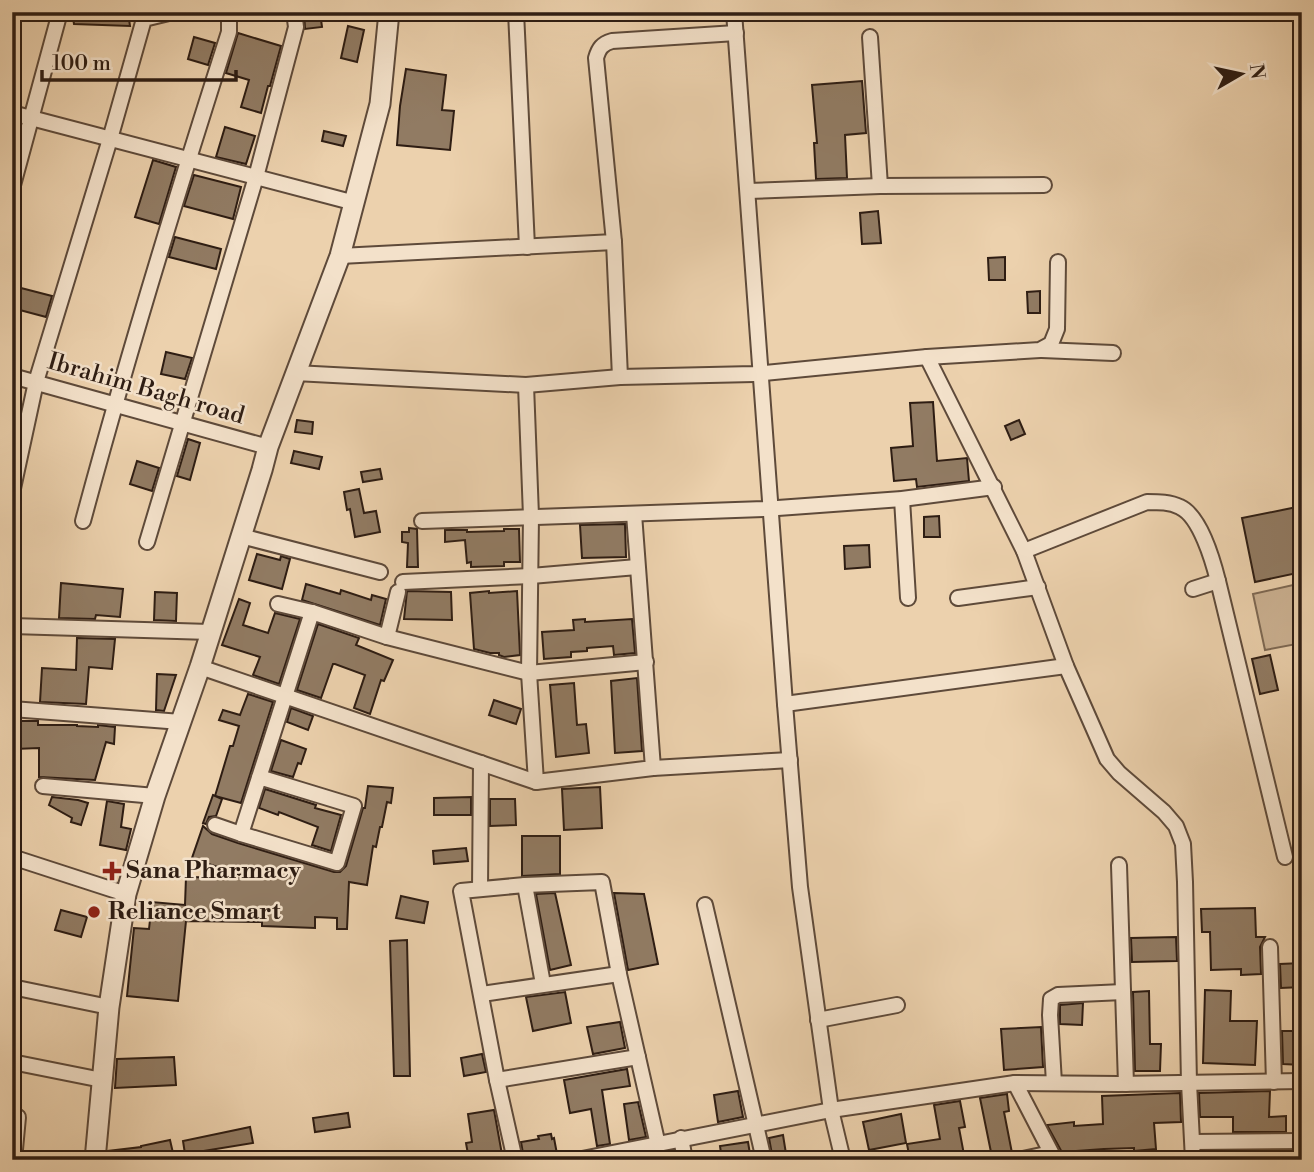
<svg xmlns="http://www.w3.org/2000/svg" width="1314" height="1172" viewBox="0 0 1314 1172" font-family="'Libre Bodoni',serif">
<style>
.green{fill:#ccb293;stroke:#7d6853;stroke-width:2}
.building{fill:#917b63;stroke:#2e1d13;stroke-width:2}
.lines{fill:none;stroke-linecap:round;stroke-linejoin:round}
.minor-casing{stroke:#5e4a3a;stroke-width:18}
.tertiary-casing{stroke:#5e4a3a;stroke-width:23}
.minor{stroke:#f3e1ca;stroke-width:14}
.tertiary{stroke:#f3e1ca;stroke-width:19}
.poi-dot{fill:#8f2418;stroke:#f3e1ca;stroke-width:2.5}
.labels{text-anchor:middle;dominant-baseline:central;stroke-width:5;stroke-linejoin:round;paint-order:stroke}
.street-label{font-size:24px;fill:#2e1d13;stroke:#f3e1ca}
.poi-label{font-size:24px;font-weight:bold;fill:#2e1d13;stroke:#f3e1ca;text-anchor:start}
</style>
<rect width="100%" height="100%" fill="#ecd1ad"/>
<filter id="stains"><feTurbulence type="fractalNoise" baseFrequency=".00286" numOctaves="4"/><feColorMatrix values="0 0 0 0 .2 0 0 0 0 .09 0 0 0 0 .02 0 0 0 .5 -.17"/></filter>
<radialGradient id="worn" r=".72"><stop offset=".6" stop-color="#630" stop-opacity="0"/><stop offset="1" stop-color="#630" stop-opacity=".3"/></radialGradient>
<!-- green -->
<path class="green" d="M1302,583V643L1265,650L1253,594Z"/>
<!-- building -->
<g class="building">
<path d="M72,12H128L130,26L74,24Z"/>
<path d="M304,12H320L322,27L305,29Z"/>
<path d="M348,26L364,30L357,62L341,58Z"/>
<path d="M238,33L281,46L270,86H268L261,113L241,107L249,80L226,73Z"/>
<path d="M194,37L215,43L208,65L188,59Z"/>
<path d="M406,69L446,75L442,110L454,111L450,150L397,145L400,106Z"/>
<path d="M862,81L866,133L845,135L847,178L816,179L814,143H817L812,85Z"/>
<path d="M225,127L255,136L246,164L216,157Z"/>
<path d="M324,131L346,136L343,146L322,141Z"/>
<path d="M153,160L176,167L159,224L135,217Z"/>
<path d="M194,175L241,187L233,219L184,206Z"/>
<path d="M878,211L881,243L862,244L860,213Z"/>
<path d="M175,237L221,249L216,269L169,257Z"/>
<path d="M1005,257V280H989L988,258Z"/>
<path d="M21,288L52,296L46,317L16,309Z"/>
<path d="M1040,291V313H1028L1027,292Z"/>
<path d="M166,352L192,358L185,379L161,374Z"/>
<path d="M933,402L937,461L967,458L969,481L917,487L916,479L894,481L891,448L913,446L910,403Z"/>
<path d="M297,420L313,422L312,434L295,432Z"/>
<path d="M1019,420L1025,434L1011,440L1005,426Z"/>
<path d="M188,439L200,443L190,480L177,476Z"/>
<path d="M294,451L322,457L319,469L291,463Z"/>
<path d="M137,461L159,468L152,491L130,484Z"/>
<path d="M380,469L382,479L363,482L361,472Z"/>
<path d="M359,489L364,513L376,511L380,532L355,537L350,509L347,510L344,492Z"/>
<path d="M1302,506V572L1255,582L1242,518Z"/>
<path d="M939,516L940,537H924V517Z"/>
<path d="M625,524L626,557L582,558L580,525Z"/>
<path d="M409,528L417,529L418,567H407L408,543L402,542V532H409Z"/>
<path d="M504,529H519L520,562H504V566L471,567V562L467,563L465,540L445,542V530H467V532L504,531Z"/>
<path d="M869,545L870,567L845,569L844,546Z"/>
<path d="M257,554L280,560L281,556L290,559L282,589L249,580Z"/>
<path d="M61,583L123,589L120,617L96,615L95,619L59,618Z"/>
<path d="M306,584L340,594L341,590L371,600L372,595L386,599L380,625L302,600Z"/>
<path d="M407,591L451,592L452,620L404,619Z"/>
<path d="M489,591V593L517,591L520,655L504,657L499,655V653H490L474,649L470,593Z"/>
<path d="M155,592L177,593L176,621L154,620Z"/>
<path d="M239,599L250,603L243,625L268,633L275,613L300,619L279,684L253,675L260,657L222,645Z"/>
<path d="M585,619V622L632,619L635,653L614,655L613,646L587,648V651L571,652V657L544,659L542,632L574,630L573,620Z"/>
<path d="M318,624L359,638L356,645L393,660L384,681L381,680L370,714L354,708L365,675L335,664H333L321,698L297,690Z"/>
<path d="M77,638L115,639L112,669L89,667L86,704L40,702L42,668L76,670Z"/>
<path d="M1270,655L1278,690L1260,694L1252,659Z"/>
<path d="M157,674L176,675L164,711L156,710Z"/>
<path d="M637,678L642,751L615,753L611,681Z"/>
<path d="M574,683L577,725L586,724L589,753L556,757L550,685Z"/>
<path d="M248,694L273,702L241,803L215,796L230,746H233L239,726L219,720L223,710L240,715Z"/>
<path d="M494,700L521,709L516,724L489,715Z"/>
<path d="M291,708L313,716L308,730L287,722Z"/>
<path d="M14,721H38V725H77V726L98,727V725L115,727L114,744L106,742L95,780L39,777V748L15,749Z"/>
<path d="M281,740L306,749L301,764L298,763L293,777L271,771Z"/>
<path d="M368,786L393,788L391,803L387,802L382,827H380L376,847L373,846L367,885L349,882L347,929H337V918L315,917V928L262,926V922L186,921L178,1001L127,996L134,928L149,929L152,902L185,905L186,877L248,878L192,858L203,826L212,834L238,843L334,872H340L346,866L363,808H365Z"/>
<path d="M600,787L602,828L564,830L562,789Z"/>
<path d="M265,789L316,805L315,808L341,815L331,851L312,845L318,827L279,812L278,815L259,808Z"/>
<path d="M213,795L222,799L216,816L209,817L206,824L203,823Z"/>
<path d="M52,797L78,800L88,803L81,825L71,822L72,818L49,805Z"/>
<path d="M471,797V815H434V798Z"/>
<path d="M490,799H515L516,825L490,826Z"/>
<path d="M107,801L124,804L121,827L131,829L126,850L100,845Z"/>
<path d="M522,836H560V874L522,876Z"/>
<path d="M466,848L468,861L434,864L433,851Z"/>
<path d="M555,893L571,965L550,970L536,894Z"/>
<path d="M614,893L644,894L658,964L628,970Z"/>
<path d="M401,896L428,902L424,923L396,918Z"/>
<path d="M1255,908L1256,937H1265L1260,947L1261,974L1241,975V969L1211,970L1210,932H1202L1201,909Z"/>
<path d="M61,910L87,917L81,937L55,930Z"/>
<path d="M1176,937L1177,961L1132,962L1131,938Z"/>
<path d="M407,940L410,1076H394L390,941Z"/>
<path d="M1302,963V987L1281,988L1280,964Z"/>
<path d="M1205,990L1231,991L1230,1021H1257L1255,1065L1203,1063Z"/>
<path d="M1149,991L1150,1044H1161L1160,1071H1135L1133,992Z"/>
<path d="M565,992L571,1023L533,1031L526,997Z"/>
<path d="M1083,1003L1082,1025L1060,1024V1005Z"/>
<path d="M620,1022L625,1048L593,1054L587,1027Z"/>
<path d="M1041,1027L1043,1067L1004,1070L1001,1029Z"/>
<path d="M1282,1031H1302V1065L1283,1064Z"/>
<path d="M482,1054L486,1072L464,1076L461,1058Z"/>
<path d="M174,1057L176,1085L115,1088L117,1059Z"/>
<path d="M627,1069L630,1086L602,1090L610,1144L597,1146L591,1109L570,1113L564,1080Z"/>
<path d="M738,1091L743,1117L718,1122L714,1095Z"/>
<path d="M1270,1091L1269,1117L1286,1116V1132H1233V1117H1200L1199,1093Z"/>
<path d="M1180,1093L1181,1122L1154,1123L1156,1149L1134,1151V1148L1104,1149L1077,1151V1156H1064L1047,1125L1074,1122V1126L1103,1124L1102,1096Z"/>
<path d="M1007,1094L1009,1111L1004,1112L1012,1153L992,1157L980,1098Z"/>
<path d="M960,1101L965,1127L959,1128L965,1160H910L907,1144L940,1139L934,1105Z"/>
<path d="M638,1102L646,1137L629,1140L624,1104Z"/>
<path d="M494,1110L503,1160H469L466,1143L472,1142L468,1114Z"/>
<path d="M348,1113L350,1127L315,1132L313,1118Z"/>
<path d="M901,1114L906,1143L869,1150L863,1122Z"/>
<path d="M250,1127L253,1143L185,1154L183,1141Z"/>
<path d="M551,1134L552,1139L554,1138L557,1154L524,1159L521,1142L539,1139L538,1136Z"/>
<path d="M783,1135L787,1160H773L769,1138Z"/>
<path d="M170,1140L173,1153L139,1160H107L108,1151L141,1147V1146Z"/>
<path d="M748,1142L751,1160H722L720,1146Z"/>
</g>
<g class="lines">
<!-- minor casing -->
<g class="minor-casing">
<g id="minor">
<path d="M516,12L527,247"/>
<path d="M734,12L785,704L800,887L831,1110L843,1160"/>
<path d="M870,37L880,186"/>
<path d="M12,113L355,203"/>
<path d="M12,189L60,12"/>
<path d="M748,191L880,186L1044,185"/>
<path d="M614,242L620,377"/>
<path d="M340,256L614,242L596,58C599,48 602,44 612,41L736,33"/>
<path d="M1042,350L1113,353"/>
<path d="M927,357L1024,551L1066,666L1107,759L1119,773L1164,812L1176,826L1183,844L1185,882L1189,1083L1193,1160"/>
<path d="M295,373L526,385L620,377L754,374L927,357L1040,350L1051,344L1057,329L1058,262"/>
<path d="M12,376L268,447"/>
<path d="M526,385L531,516L529,673L536,782"/>
<path d="M12,493L36,382L110,139L144,19L173,12"/>
<path d="M902,499L908,598"/>
<path d="M83,521C127,357 177,194 229,32V12"/>
<path d="M422,521L764,509L902,499L994,487"/>
<path d="M241,536L380,572"/>
<path d="M147,542L256,177L296,27L294,12"/>
<path d="M1024,551L1147,502C1159,502 1170,502 1180,507C1200,516 1213,561 1218,581L1285,857"/>
<path d="M403,582L531,576L637,567"/>
<path d="M1193,589L1218,581"/>
<path d="M958,598L1038,587"/>
<path d="M278,604L312,612L387,637L529,673L646,662"/>
<path d="M12,626L210,632"/>
<path d="M387,637L398,592"/>
<path d="M200,667L536,782L653,768L634,514"/>
<path d="M785,704L1066,666"/>
<path d="M12,709L181,722"/>
<path d="M653,768L790,760"/>
<path d="M259,777L354,806L337,863L241,834L312,612"/>
<path d="M43,786L155,796"/>
<path d="M215,825L241,834"/>
<path d="M12,857L126,894"/>
<path d="M1119,865L1126,1084"/>
<path d="M525,885L543,984"/>
<path d="M480,889L481,763"/>
<path d="M705,905L764,1160"/>
<path d="M1270,947L1274,1082"/>
<path d="M12,987L109,1007"/>
<path d="M482,994L619,974"/>
<path d="M818,1020L897,1005"/>
<path d="M12,1062L102,1080"/>
<path d="M497,1080L638,1057"/>
<path d="M1015,1083L1055,1160"/>
<path d="M1054,1083L1050,1015L1051,999L1058,995L1123,992"/>
<path d="M681,1138L685,1160"/>
<path d="M1193,1142L1302,1141"/>
<path d="M14,1160L18,1117"/>
<path d="M515,1160L497,1080L461,891L525,885L602,882L619,974L658,1145"/>
<path d="M577,1160L831,1110L1015,1083L1118,1084L1302,1081"/>
<path d="M1018,1160L1051,1153"/>
</g>
</g>
<!-- tertiary casing -->
<g class="tertiary-casing">
<path id="tertiary" d="M95,1160L109,1007L126,894L155,796L200,667L262,470L268,447L340,256L380,104L389,12"/>
</g>
<!-- minor -->
<use href="#minor" class="minor"/>
<!-- tertiary -->
<use href="#tertiary" class="tertiary"/>
</g>
<!-- markers -->
<g class="poi-dot">
<path d="M108.5 860.5h7v7h7v7h-7v7h-7v-7h-7v-7h7z"/>
<circle cx="94" cy="912" r="7"/>
</g>
<g class="labels">
<!-- street labels -->
<g class="street-label">
<text transform="translate(146 389) rotate(16)">Ibrahim Bagh road</text>
</g>
<!-- poi labels -->
<g class="poi-label">
<text x="126" y="871">Sana Pharmacy</text>
<text x="108" y="912">Reliance Smart</text>
</g>
</g>
<!-- margin -->
<rect width="1314" height="1172" fill="none" stroke="#ecd1ad" stroke-width="42"/>
<rect x="14" y="14" width="1286" height="1144" fill="none" stroke="#2e1d13" stroke-width="3.5"/>
<rect x="21" y="21" width="1272" height="1130" fill="none" stroke="#2e1d13" stroke-width="2"/>
<!-- north arrow -->
<g transform="translate(1241 74) rotate(81)" stroke="#f3e1ca" stroke-width="5" paint-order="stroke">
<path d="M0-5L12 26L0 18L-12 26Z" fill="#2e1d13"/>
<text y="-10" font-size="19" font-weight="bold" text-anchor="middle" fill="#2e1d13">N</text>
</g>
<!-- scale -->
<path d="M42 70v10h194v-10" fill="none" stroke="#2e1d13" stroke-width="3.5"/>
<text x="52" y="70" font-size="21" fill="#2e1d13" stroke="#f3e1ca" stroke-width="5" paint-order="stroke">100 m</text>
<rect width="100%" height="100%" filter="url(#stains)"/>
<rect width="100%" height="100%" fill="url(#worn)"/>
</svg>
